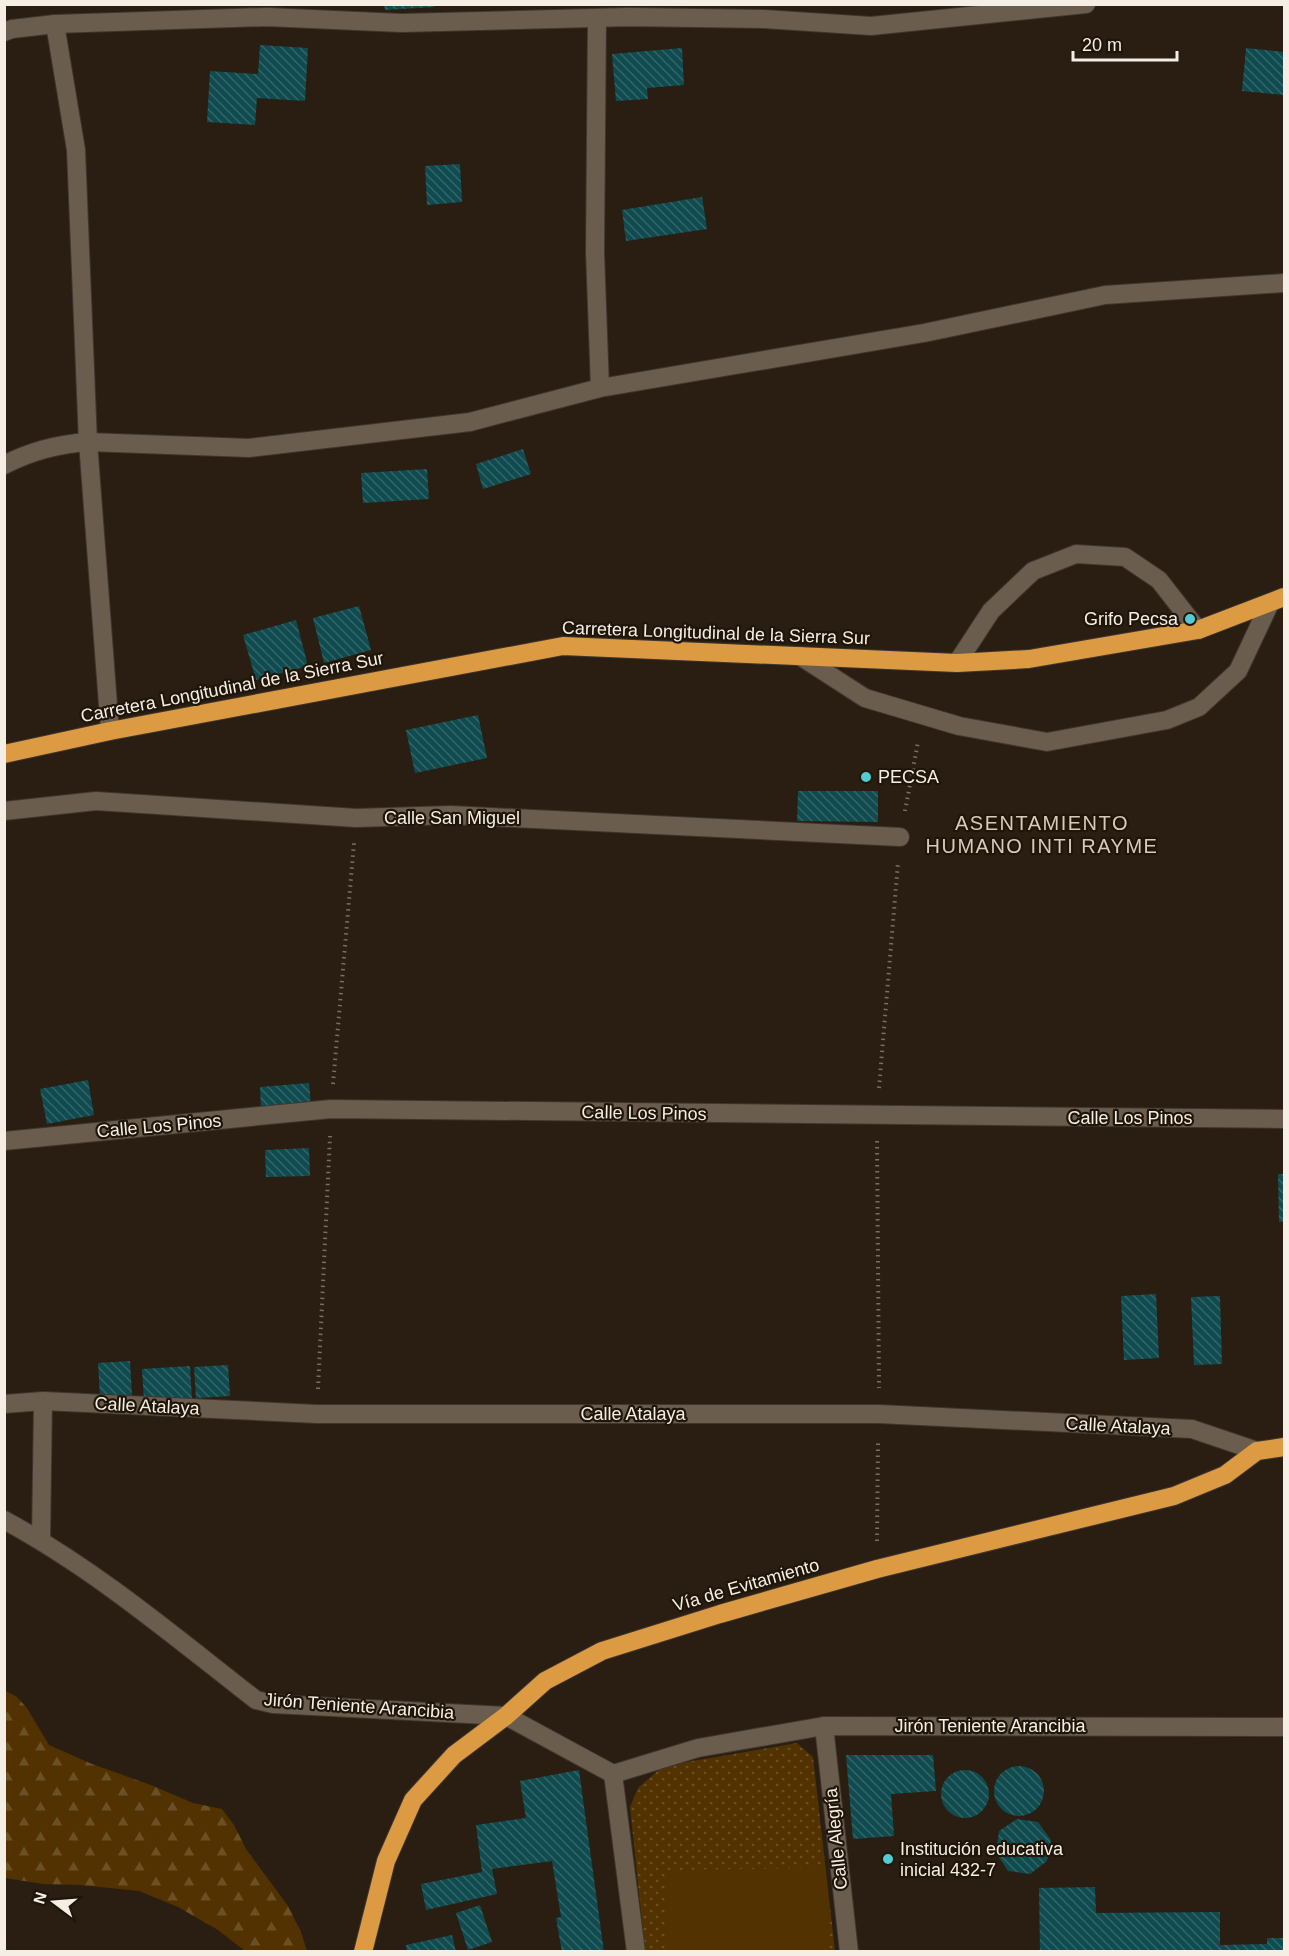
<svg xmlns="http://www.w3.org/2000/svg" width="1289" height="1956" viewBox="0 0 1289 1956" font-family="Arial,sans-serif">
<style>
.forest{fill:url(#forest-firs)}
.park{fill:url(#park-dots)}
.garden{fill:#513200}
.building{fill:url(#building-back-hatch)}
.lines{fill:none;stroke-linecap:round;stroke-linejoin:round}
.minor-casing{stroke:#3f362f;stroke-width:20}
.highway-casing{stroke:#3f362f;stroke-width:20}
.path{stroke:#786e63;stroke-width:4;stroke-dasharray:1.5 4.5;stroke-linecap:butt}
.minor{stroke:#6a5d4e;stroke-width:18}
.highway{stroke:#dc9b43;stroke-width:18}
.poi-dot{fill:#51ccd4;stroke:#1f1508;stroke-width:2}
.labels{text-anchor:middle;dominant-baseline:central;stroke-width:4.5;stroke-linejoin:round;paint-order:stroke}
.poi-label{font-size:18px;fill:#f5eee5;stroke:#1f1508;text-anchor:start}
.street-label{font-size:18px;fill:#f5eee5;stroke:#1f1508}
.neighbourhood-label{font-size:20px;letter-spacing:1.5px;fill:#d8cab9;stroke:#1f1508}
</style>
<defs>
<pattern id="forest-firs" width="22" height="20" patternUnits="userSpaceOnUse" patternTransform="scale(1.5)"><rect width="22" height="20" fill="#513200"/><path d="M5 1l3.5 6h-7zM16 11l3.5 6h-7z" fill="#6b5025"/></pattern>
<pattern id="park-dots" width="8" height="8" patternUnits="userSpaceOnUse" patternTransform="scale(1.5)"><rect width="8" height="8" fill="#513200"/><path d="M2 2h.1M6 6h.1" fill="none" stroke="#6b5025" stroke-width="1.8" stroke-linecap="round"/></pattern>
<pattern id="building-back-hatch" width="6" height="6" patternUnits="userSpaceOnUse" patternTransform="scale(1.5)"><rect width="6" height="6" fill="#104b4f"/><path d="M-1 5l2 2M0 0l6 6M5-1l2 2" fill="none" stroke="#336568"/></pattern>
</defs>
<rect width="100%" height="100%" fill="#291e11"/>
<!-- forest -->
<path class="forest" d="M4,1690L17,1697L27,1708L49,1745L92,1764L151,1785L193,1803L222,1809L234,1825L246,1849L288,1906L301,1932L307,1951H245L218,1930L178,1907L139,1891L80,1885L43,1884L5,1878Z"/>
<!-- park -->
<path class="park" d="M797,1743L813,1757L835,1951H645L630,1807L638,1788L663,1766Z"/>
<!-- garden -->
<path class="garden" d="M826,1868L827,1951H666L665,1870Z"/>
<!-- building -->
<g class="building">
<path d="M384,4H434V7L385,10Z"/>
<path d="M260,45L308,48L305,101L257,98L255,125L207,122L210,71L258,74Z"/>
<path d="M682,48L684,85L647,88L648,99L616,101L612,54Z"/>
<path d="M1246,48L1284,52V95L1242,91Z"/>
<path d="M460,164L462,202L427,205L425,166Z"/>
<path d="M702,197L707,229L626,241L622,210Z"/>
<path d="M523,449L531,474L483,489L476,464Z"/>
<path d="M427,469L429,499L363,503L361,473Z"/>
<path d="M359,606L371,650L324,663L313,618Z"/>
<path d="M296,620L308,666L256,680L243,635Z"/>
<path d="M478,715L487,758L415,773L406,730Z"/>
<path d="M798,791H878V822L797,821Z"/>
<path d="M88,1080L94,1115L47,1124L40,1089Z"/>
<path d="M309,1083L311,1105L261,1109L260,1087Z"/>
<path d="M309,1148L310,1176L266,1177L265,1150Z"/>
<path d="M1278,1174H1284V1222H1279Z"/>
<path d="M1156,1294L1159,1358L1124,1360L1121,1296Z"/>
<path d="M1220,1296L1222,1364L1194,1365L1191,1297Z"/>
<path d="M130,1361L132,1395L100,1397L98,1363Z"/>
<path d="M228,1365L230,1396L196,1398L194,1367Z"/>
<path d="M190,1366L192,1399L144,1401L142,1369Z"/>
<path d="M846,1755H933L936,1791L891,1794L894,1836L853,1839Z"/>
<circle cx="1019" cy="1791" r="25"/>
<path d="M579,1770L604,1952H562L556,1918L561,1917L552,1861L492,1869L497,1894L426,1910L421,1884L482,1872L476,1825L526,1818L520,1781Z"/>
<circle cx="965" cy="1794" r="24"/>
<path d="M1017,1819L1038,1822L1051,1840L1047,1861L1030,1874L1008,1871L996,1853L999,1831Z"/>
<path d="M1095,1887L1096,1913L1220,1912V1945L1267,1944V1938H1284V1952H1040L1039,1888Z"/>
<path d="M480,1905L492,1942L468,1950L456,1913Z"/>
<path d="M452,1935L456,1952H407L406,1945Z"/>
</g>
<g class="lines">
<!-- minor casing -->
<g class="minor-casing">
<g id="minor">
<path d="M597,18L595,252L600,388"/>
<path d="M55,24L76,150L88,442L110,731"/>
<path d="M4,32L12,29L55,24L267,17L401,23L629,17L764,19L871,26L1086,4"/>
<path d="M4,465C31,451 58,444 88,442L249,448L470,422L600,388L924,333L1105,295L1284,283"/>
<path d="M800,656L865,698L959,726L1047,742L1167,720L1199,707L1238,671L1270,603"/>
<path d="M957,663L991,611L1033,571L1076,554L1125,557L1159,580L1198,630"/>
<path d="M4,811L96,801L356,818L451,815L900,837"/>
<path d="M4,1141L331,1109L1284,1119"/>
<path d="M4,1404L43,1401L317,1414H879L1192,1429L1257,1451"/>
<path d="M4,1520C95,1569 175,1637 256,1700L273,1704L506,1716L613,1774"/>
<path d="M41,1540L43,1401"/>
<path d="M824,1726L849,1952"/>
<path d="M636,1952L613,1774L698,1748L824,1726L1284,1727"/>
</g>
</g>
<!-- highway casing -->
<g class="highway-casing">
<g id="highway">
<path d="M4,754L110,731L563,646L957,663L1029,659L1198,630L1284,597"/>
<path d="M363,1952L386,1861L413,1800L454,1755L506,1716L545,1681L602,1651L720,1614L877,1569L1174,1496L1225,1475L1257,1451L1284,1447"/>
</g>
</g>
<!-- path -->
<g class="path">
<path d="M905,811L918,742"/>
<path d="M333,1084L354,843"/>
<path d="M879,1088L898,863"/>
<path d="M877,1141L879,1388"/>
<path d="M318,1389L330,1136"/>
<path d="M877,1541L878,1441"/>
</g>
<!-- minor -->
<use href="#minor" class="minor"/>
<!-- highway -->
<use href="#highway" class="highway"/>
</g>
<!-- markers -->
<g class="poi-dot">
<circle cx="1190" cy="619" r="6"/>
<circle cx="866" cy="777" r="6"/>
<circle cx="888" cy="1859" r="6"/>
</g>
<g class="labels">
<!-- poi labels -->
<g class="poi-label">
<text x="1178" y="619" text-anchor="end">Grifo Pecsa</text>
<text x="878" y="777">PECSA</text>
<text x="900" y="1849">Institución educativa<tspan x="900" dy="21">inicial 432-7</tspan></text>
</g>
<!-- street labels -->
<g class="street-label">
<text transform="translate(716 633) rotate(2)">Carretera Longitudinal de la Sierra Sur</text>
<text transform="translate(232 687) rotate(-11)">Carretera Longitudinal de la Sierra Sur</text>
<text x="452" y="818">Calle San Miguel</text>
<text transform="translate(644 1113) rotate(1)">Calle Los Pinos</text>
<text x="1130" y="1118">Calle Los Pinos</text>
<text transform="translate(159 1126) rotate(-5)">Calle Los Pinos</text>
<text transform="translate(147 1406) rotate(3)">Calle Atalaya</text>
<text x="633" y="1414">Calle Atalaya</text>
<text transform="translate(1118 1426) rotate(3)">Calle Atalaya</text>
<text transform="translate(746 1585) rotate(-16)">Vía de Evitamiento</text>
<text transform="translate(359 1706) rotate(4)">Jirón Teniente Arancibia</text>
<text x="990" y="1726">Jirón Teniente Arancibia</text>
<text transform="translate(836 1839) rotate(-96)">Calle Alegría</text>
</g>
<!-- neighbourhood labels -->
<g class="neighbourhood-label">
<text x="1042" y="823">ASENTAMIENTO<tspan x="1042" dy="23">HUMANO INTI RAYME</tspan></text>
</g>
</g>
<!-- border -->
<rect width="1289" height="1956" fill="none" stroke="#f5eee5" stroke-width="12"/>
<!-- north arrow -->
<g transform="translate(54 1902) rotate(286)" stroke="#1f1508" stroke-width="4.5" paint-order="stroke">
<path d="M0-4.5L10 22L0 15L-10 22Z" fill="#f5eee5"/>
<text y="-9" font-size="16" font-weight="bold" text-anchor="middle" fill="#f5eee5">N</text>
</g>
<!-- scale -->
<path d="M1073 51v9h104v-9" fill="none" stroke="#f5eee5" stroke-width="3"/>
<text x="1082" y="51" font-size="18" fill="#f5eee5" stroke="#1f1508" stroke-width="4.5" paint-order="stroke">20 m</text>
</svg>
